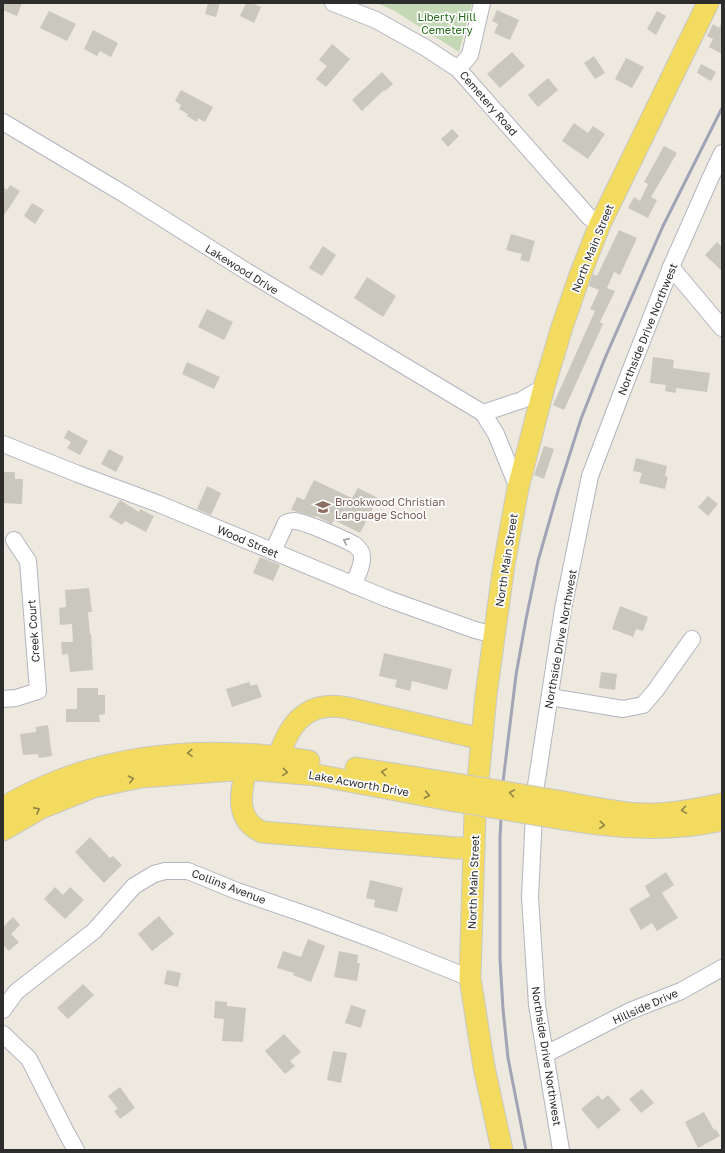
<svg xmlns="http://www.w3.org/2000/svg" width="725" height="1153" viewBox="0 0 725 1153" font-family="'Golos Text',sans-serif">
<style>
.cemetery{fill:#c4d8b6}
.building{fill:#cac7bd}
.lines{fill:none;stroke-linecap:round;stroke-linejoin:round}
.minor-casing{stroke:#b3b4c0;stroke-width:18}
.major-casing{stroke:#c8c8c8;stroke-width:23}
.minor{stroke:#fff;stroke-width:16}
.major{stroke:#f3db60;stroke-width:21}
.rail{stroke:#a1a3b7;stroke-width:3}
.major-bridge-casing{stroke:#c8c8c8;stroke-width:23;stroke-linecap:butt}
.major-bridge{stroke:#f3db60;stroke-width:21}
.oneway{stroke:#a0a0a0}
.oneway2{stroke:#908446}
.labels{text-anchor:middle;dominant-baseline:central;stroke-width:3.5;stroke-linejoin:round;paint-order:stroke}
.park-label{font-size:11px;fill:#256d1a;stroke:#fff}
.street-label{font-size:11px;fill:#2d2d2d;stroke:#fff}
.education-label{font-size:11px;fill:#785e54;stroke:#fff;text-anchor:start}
</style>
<rect width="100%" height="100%" fill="#eee9df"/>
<!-- cemetery -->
<path class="cemetery" d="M377,3H472L459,52L395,11Z"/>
<!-- building -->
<g class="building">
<path d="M3,3H22L17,16L3,10Z"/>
<path d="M208,3H220L216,17L205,14Z"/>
<path d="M246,3H252L261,7L254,23L240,16Z"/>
<path d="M497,10L519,20L510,40L494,33L498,24L492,21Z"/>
<path d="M49,11L76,24L67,41L40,28Z"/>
<path d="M657,11L666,16L656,35L647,29Z"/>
<path d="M722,22V54L709,47L713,39L707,36L713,24L719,28Z"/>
<path d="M93,30L118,43L111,57L100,51L97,56L84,49Z"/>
<path d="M332,44L350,59L326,87L316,79L327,66L319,60Z"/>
<path d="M512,52L525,66L500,88L487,74Z"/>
<path d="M594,56L605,73L595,79L584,63Z"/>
<path d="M626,58L644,67L632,88L615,79Z"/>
<path d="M701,64L716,72L711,81L697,73Z"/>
<path d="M382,72L393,84L385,91L384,90L362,111L352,100Z"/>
<path d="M548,78L558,90L538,107L528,95Z"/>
<path d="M181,90L213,107L205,122L198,118L197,122L187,116L188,114L179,109L181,105L175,101Z"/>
<path d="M574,123L588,133L593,126L605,134L588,159L562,141Z"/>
<path d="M452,129L459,136L448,147L441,139Z"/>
<path d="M664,146L677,153L651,197L657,200L648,218L628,208L634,197L640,201L648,184L644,182Z"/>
<path d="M10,185L20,191L3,217V187L7,190Z"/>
<path d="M32,203L44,210L35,224L24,216Z"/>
<path d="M619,230L637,238L620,275L614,272L607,288L615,291L600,322L603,324L564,410L553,405L595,311L590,309L599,290L589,286L591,279L593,274L597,276Z"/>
<path d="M511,234L535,241L529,262L520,260L522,254L506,250Z"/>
<path d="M717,242L722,247V271L705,255Z"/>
<path d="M323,246L336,255L322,276L309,268Z"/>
<path d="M367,277L396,296L383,317L354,298Z"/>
<path d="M207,309L233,322L224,340L198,327Z"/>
<path d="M653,357L674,360L673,368L710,373L707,392L676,388V393L665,391L666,385L650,383Z"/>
<path d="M187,362L220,377L214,389L182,374Z"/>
<path d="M68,430L88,441L80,455L67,448L71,442L64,438Z"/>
<path d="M544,446L554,449L544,479L534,475Z"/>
<path d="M109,449L124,457L116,472L101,464Z"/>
<path d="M636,458L667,466L665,476L668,477L665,489L639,483L642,473L633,471Z"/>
<path d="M3,472H15V479H23L22,504L3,503Z"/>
<path d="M314,480L352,498L358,488L378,498L360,533L334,520L332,524L316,516L315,517L291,510L297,497L304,500Z"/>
<path d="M207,486L221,493L211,515L197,509Z"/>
<path d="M708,496L718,504L708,516L698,507Z"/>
<path d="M120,500L139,512L140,509L154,516L146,532L125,521L122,525L109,517Z"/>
<path d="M260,557L280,565L273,581L253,573Z"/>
<path d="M89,588L92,612H88L90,634H91L93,670L70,672L68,654L62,655L61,642H73L72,624L60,625L59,608L66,607L65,590Z"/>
<path d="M620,606L648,617L643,631L636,629L633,637L612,629Z"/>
<path d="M384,653L452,669L447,690L412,681L410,691L395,687L397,680L379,676Z"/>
<path d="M601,672L617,674L615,690L599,688Z"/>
<path d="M249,682L251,686L257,684L262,697L232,707L226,689Z"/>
<path d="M77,688H98V695H105V714L99,715L100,722H66V709H77Z"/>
<path d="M48,725L52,756L39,758L38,754L23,755L20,734L36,732V727Z"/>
<path d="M90,837L110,858L113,856L122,865L104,883L75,852Z"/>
<path d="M666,872L674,885L662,893L678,918L657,931L652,923L641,930L629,909L650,896L645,886Z"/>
<path d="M370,880L403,888L397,912L374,907L375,900L366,898Z"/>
<path d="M55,887L63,895L70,887L84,900L65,919L44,899Z"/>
<path d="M159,916L174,934L152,951L138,934Z"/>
<path d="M13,917L20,925L11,934L19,942L9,951L3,945V925L4,926Z"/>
<path d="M308,939L325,946L311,982L293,975L294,973L277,968L283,951L301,957Z"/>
<path d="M339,951L358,955L357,963H360L357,981L334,977Z"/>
<path d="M167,970L181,973L178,987L164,984Z"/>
<path d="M83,984L94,995L68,1019L57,1008Z"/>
<path d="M215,1001L227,1002V1006L246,1008L243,1042L222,1041L224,1019L214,1018Z"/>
<path d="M351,1005L366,1010L361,1028L345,1023Z"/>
<path d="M284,1034L301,1052L290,1061L295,1066L285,1074L265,1051Z"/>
<path d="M333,1051L347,1053L341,1083L327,1080Z"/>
<path d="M120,1087L135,1108L120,1119L114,1111L118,1109L108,1096Z"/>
<path d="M642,1089L654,1103L641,1113L629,1099Z"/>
<path d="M598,1095L602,1100L608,1095L621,1110L598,1129L581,1109Z"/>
<path d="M704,1112L714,1130L716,1129L720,1136L698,1148L685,1122Z"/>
</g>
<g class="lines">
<!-- minor casing -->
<g class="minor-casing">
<g id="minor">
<path d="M333,3L376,20L426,48L458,69L589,217L600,224"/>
<path d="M458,69L470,55L482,3"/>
<path d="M3,122L124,194L246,271L483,413L496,434L518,488"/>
<path d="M671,267L722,328"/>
<path d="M483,413L522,400L544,387"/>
<path d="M3,444L78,474L159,504L388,599L475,630L495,635"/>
<path d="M273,551L286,523C288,522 292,521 294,521C304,521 346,540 355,545C357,547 360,550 361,552C365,562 357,576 353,585"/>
<path d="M550,697L623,709L643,705L655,691L692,639"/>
<path d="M3,699L16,698L38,691L28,561L14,540"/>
<path d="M3,1010L16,992L94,931L134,886L154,874L165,871H188L237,891L313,917L380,942L470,978"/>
<path d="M3,1034L29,1059L67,1134L76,1150"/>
<path d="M546,1054L630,1011L681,991L722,968"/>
<path d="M561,1150L537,1005L530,897L535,792L563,609L590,476L627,379L671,267L709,181L722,153"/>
</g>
</g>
<!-- major casing -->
<g class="major-casing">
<g id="major">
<path d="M279,756C290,721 309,700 348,708L482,739"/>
<path d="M356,768L450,783"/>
<path d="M246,769C241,793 234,819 262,832L456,848H474"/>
<path d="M564,802C590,807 616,813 643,814C667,815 699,809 722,804"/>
<path d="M3,808C17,799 32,792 46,786C130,749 220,747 309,761"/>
<path d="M563,819C616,828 669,832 722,820"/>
<path d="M3,830L41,808L93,787L141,777L246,769L317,775L449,800"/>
<path d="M502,1150L484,1067L470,978L475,813L486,695L504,565L518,488L544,387L562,327L580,275L600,224L708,3"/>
</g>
</g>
<!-- minor -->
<use href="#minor" class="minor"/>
<!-- major -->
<use href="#major" class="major"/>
<!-- rail -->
<path class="rail" d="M526,1150L508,1058L503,1009L500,959V837L503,782L516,675L526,619L538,561L558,491L581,419L605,358L663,226L722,108"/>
<!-- major-bridge casing -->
<g class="major-bridge-casing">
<g id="major-bridge">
<path d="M450,783L564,802"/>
<path d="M449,800L563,819"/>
</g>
</g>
<!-- major-bridge -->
<use href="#major-bridge" class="major-bridge"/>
</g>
<!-- one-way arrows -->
<defs><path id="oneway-chevron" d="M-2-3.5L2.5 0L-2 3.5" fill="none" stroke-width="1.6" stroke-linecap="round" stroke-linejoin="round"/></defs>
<use class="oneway" href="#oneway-chevron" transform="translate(346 541) rotate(-154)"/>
<g class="oneway2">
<use href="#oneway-chevron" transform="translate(190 753) rotate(177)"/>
<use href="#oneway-chevron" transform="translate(285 772) rotate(5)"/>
<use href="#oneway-chevron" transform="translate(384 772) rotate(-171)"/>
<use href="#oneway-chevron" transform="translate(131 779) rotate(-12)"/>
<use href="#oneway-chevron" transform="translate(512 793) rotate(-170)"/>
<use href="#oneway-chevron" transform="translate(427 795) rotate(11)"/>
<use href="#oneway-chevron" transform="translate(37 810) rotate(-28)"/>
<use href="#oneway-chevron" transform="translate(684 810) rotate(172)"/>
<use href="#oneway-chevron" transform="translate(602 825) rotate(5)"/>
</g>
<!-- icons -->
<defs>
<g id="school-bare" transform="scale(1.2)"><path d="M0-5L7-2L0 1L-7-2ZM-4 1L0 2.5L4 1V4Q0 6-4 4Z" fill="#8d6e63" stroke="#fff" stroke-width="2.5" paint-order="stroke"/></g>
</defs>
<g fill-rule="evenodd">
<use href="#school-bare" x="323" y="507"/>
</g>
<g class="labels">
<!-- park labels -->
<g class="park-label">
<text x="447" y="16">Liberty Hill<tspan x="447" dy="13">Cemetery</tspan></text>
</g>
<!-- street labels -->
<g class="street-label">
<text transform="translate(489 103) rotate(49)">Cemetery Road</text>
<text transform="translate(592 248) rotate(-68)">North Main Street</text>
<text transform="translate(242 269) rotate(32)">Lakewood Drive</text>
<text transform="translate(647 329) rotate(-68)">Northside Drive Northwest</text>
<text transform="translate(248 541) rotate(23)">Wood Street</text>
<text transform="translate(506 560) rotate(-81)">North Main Street</text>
<text transform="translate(33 631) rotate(-94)">Creek Court</text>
<text transform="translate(560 639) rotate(-80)">Northside Drive Northwest</text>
<text transform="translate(359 783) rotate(10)">Lake Acworth Drive</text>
<text transform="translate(473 882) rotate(-88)">North Main Street</text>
<text transform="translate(229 886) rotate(21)">Collins Avenue</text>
<text transform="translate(645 1006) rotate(-24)">Hillside Drive</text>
<text transform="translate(547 1056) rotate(81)">Northside Drive Northwest</text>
</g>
<!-- education labels -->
<g class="education-label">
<text x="335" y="501">Brookwood Christian<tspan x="335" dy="13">Language School</tspan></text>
</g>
</g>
<!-- border -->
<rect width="725" height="1153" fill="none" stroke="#2d2d2d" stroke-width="8"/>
</svg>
